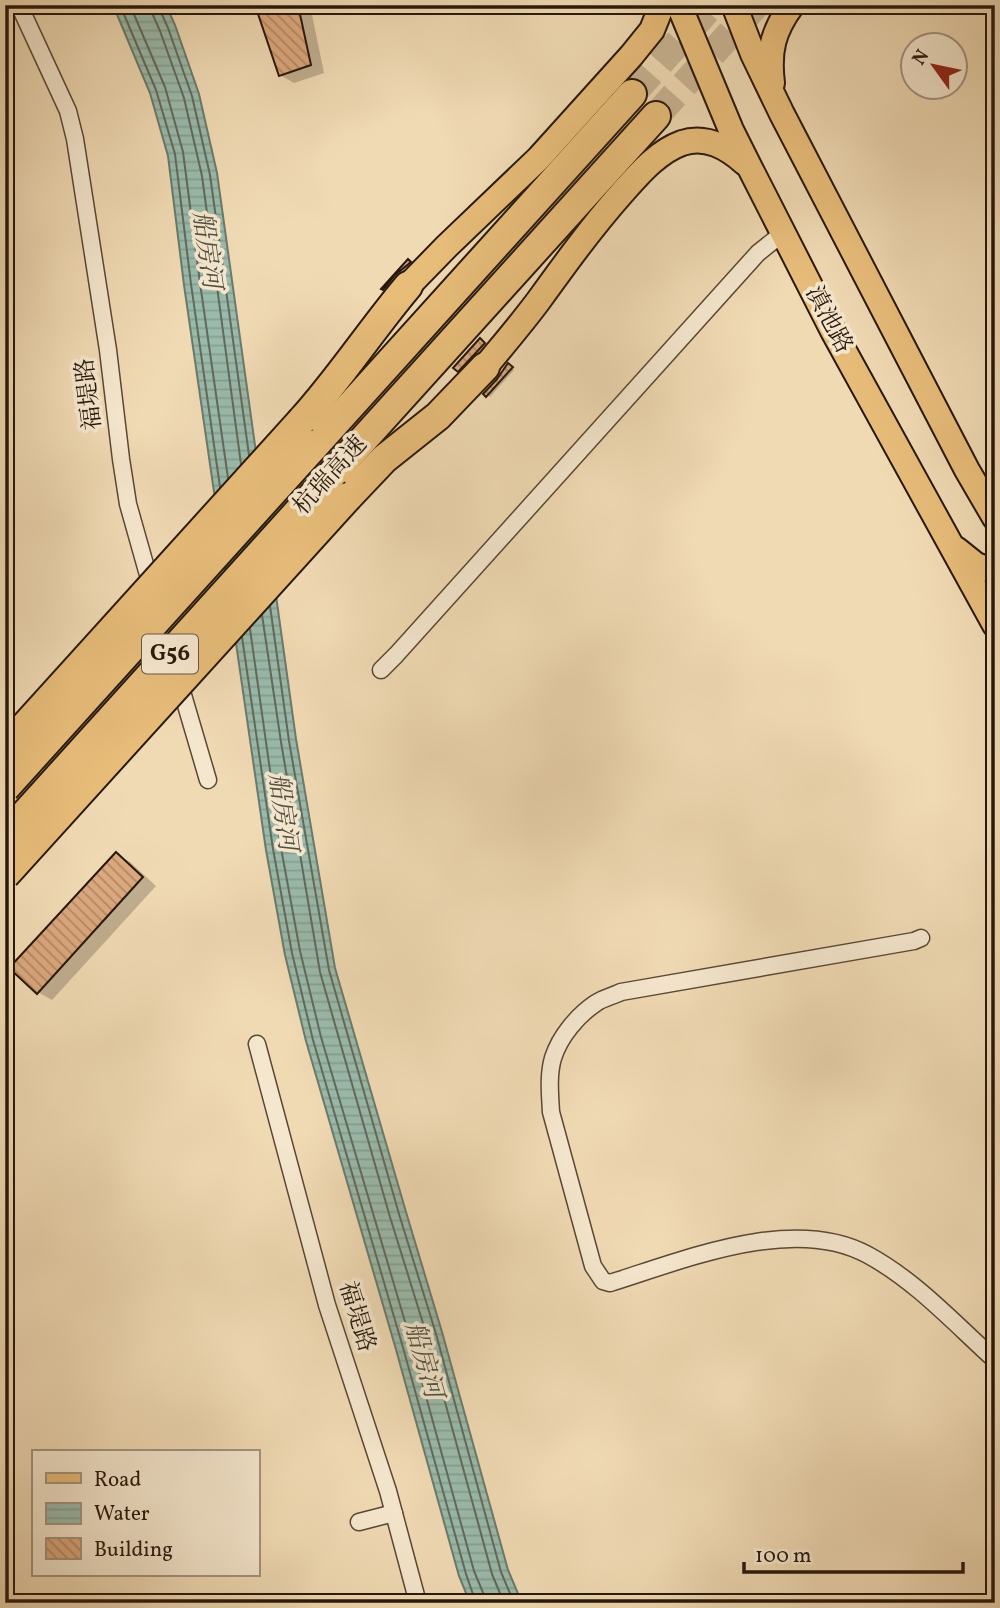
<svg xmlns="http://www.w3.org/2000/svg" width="1000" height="1608" viewBox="0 0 1000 1608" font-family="Vollkorn,'Noto Serif SC',serif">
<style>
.water{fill:url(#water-rules);stroke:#6c7a6c;stroke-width:2}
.shadow{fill:#0003}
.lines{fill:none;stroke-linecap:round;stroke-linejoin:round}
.shore{stroke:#616a5c;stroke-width:2}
.building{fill:url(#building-back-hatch);stroke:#28180b;stroke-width:2}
.motorway-tunnel{stroke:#c8b392;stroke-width:28;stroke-dasharray:28 14;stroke-linecap:butt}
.minor-casing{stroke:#5a4835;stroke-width:19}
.primary-casing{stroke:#28180b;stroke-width:28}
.motorway-casing{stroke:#28180b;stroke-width:32}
.minor{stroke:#f5e7ce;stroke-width:16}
.primary{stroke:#e8bd7a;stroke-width:24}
.motorway{stroke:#e8bd7a;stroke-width:28}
.motorway-bridge-casing{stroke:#28180b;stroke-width:32;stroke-linecap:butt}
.motorway-bridge{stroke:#e8bd7a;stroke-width:28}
.labels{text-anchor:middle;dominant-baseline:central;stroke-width:7;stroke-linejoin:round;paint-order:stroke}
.shield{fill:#f5e7ce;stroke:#665646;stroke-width:2}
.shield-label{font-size:23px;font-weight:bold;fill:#28180b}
.street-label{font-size:24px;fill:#28180b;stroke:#f5e7ce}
.water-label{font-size:26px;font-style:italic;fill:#505143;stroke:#f5e7ce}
</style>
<defs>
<pattern id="water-rules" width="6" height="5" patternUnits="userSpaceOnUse" patternTransform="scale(1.75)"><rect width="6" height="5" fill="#9abbac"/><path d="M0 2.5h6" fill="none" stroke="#85a093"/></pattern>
<pattern id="building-back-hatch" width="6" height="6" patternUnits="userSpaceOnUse" patternTransform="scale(1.75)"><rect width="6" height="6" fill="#dca87e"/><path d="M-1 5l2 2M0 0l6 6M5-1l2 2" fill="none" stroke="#b28865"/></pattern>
</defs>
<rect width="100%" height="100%" fill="#f0dab4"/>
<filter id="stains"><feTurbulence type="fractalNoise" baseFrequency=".00286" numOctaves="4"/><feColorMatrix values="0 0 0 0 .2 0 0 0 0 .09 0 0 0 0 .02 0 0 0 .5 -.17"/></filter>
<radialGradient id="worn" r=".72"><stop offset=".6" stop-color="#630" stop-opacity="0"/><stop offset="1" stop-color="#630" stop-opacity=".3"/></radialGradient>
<!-- water -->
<path class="water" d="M113,5H166L175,25L199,94L217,173L296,739L335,968L406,1212L442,1332L508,1570L522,1603H470L459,1576L395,1346L306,1041L285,955L266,850L184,285L168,156L150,93Z"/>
<!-- shadow -->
<g class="shadow">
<path d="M257,5H310L324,73L294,83L280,75Z"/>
<path d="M408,261L412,264L398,277L386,291L383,288Z"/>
<path d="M483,342L487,345L461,372L459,370Z"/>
<path d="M511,366L514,370L490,397L485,393Z"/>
<path d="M116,854L130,862L156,886L52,1000L38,992Z"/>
</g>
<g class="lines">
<!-- shore -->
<g class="shore">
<path d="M120,5L156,90L175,154L191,284L220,487"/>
<path d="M130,5L165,87L183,152L200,283L228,478"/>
<path d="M151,5L152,13L160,31L184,98L202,176L241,464"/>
<path d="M160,5V10L168,28L192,96L210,175L249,455"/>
<path d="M270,606L289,741L329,970L399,1214L436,1334L501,1572L514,1603"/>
<path d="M262,615L281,742L320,972L390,1217L427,1336L492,1574L504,1603"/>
<path d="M250,629L281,848L300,951L321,1037L411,1342L474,1571L484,1595L485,1603"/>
<path d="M242,637L273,849L292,953L313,1040L402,1344L466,1574L476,1603"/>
</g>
</g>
<!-- building -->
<g class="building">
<path d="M255,5H298L311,65L279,76Z"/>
<path d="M408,259L411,262L395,275L383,290L381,289Z"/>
<path d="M480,338L485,343L458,372L453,368Z"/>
<path d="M508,363L513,367L486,397L483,394L497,379Z"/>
<path d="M116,852L143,877L37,994L9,968Z"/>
</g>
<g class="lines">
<!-- motorway-tunnel -->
<g class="motorway-tunnel">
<path d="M632,94L712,5"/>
<path d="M656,116L756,5"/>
</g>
<!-- minor casing -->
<g class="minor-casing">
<g id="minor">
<path d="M19,5L68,111L75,139L108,350L121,459L128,504L152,589"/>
<path d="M381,670L396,655L758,253L783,233"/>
<path d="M178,678L208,780"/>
<path d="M921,938L914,941L621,992C613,996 603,998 596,1003C578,1015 560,1036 553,1058C548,1075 550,1094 551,1112L593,1266L603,1281L610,1283C684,1260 794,1214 868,1255C916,1281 955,1324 995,1360"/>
<path d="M257,1044L327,1305L388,1491L418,1603"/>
<path d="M359,1522L394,1513"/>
</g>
</g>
<!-- primary casing -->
<g class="primary-casing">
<g id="primary">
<path d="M679,5L731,130L750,168L833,331L995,625"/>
<path d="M734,5L753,54L782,114L967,470L995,518"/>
<path d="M772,83C768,51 773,31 792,5"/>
<path d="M408,286L447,246L539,158L631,56L652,30L662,5"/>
<path d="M485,367C503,345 522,323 539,300C565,264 591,228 621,194C638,175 657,152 682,143C706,135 727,147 745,163"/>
<path d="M956,549L976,565L995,572"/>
</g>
</g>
<!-- motorway casing -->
<g class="motorway-casing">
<g id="motorway">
<path d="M302,420C340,378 371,330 408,286"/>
<path d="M316,444L632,94"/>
<path d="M334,472L656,116"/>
<path d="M348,497L384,459L438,416L485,367"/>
</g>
</g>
<!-- minor -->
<use href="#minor" class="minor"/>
<!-- primary -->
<use href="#primary" class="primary"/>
<!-- motorway -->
<use href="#motorway" class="motorway"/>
<!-- motorway-bridge casing -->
<g class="motorway-bridge-casing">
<g id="motorway-bridge">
<path d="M5,748L302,420"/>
<path d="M5,788L316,444"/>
<path d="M5,836L334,472"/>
<path d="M5,875L348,497"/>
</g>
</g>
<!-- motorway-bridge -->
<use href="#motorway-bridge" class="motorway-bridge"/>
</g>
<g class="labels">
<!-- shield labels -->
<rect class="shield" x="142" y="634.5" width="56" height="39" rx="5"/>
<g class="shield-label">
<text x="170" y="654">G56</text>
</g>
<!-- street labels -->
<g class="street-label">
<text transform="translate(828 320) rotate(62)">滇池路</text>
<text transform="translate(90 394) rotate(-97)">福堤路</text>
<text transform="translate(331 476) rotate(-48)">杭瑞高速</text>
<text transform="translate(356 1317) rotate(73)">福堤路</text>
</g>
<!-- water labels -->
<g class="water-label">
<text transform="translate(206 250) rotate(82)">船房河</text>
<text transform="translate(282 812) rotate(82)">船房河</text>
<text transform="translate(423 1360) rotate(74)">船房河</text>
</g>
</g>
<!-- margin -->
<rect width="1000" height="1608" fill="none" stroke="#f0dab4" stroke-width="28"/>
<rect x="7" y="7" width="986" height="1594" fill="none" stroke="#28180b" stroke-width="3.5"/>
<rect x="14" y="14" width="972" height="1580" fill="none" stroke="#28180b" stroke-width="2"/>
<!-- legend -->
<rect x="32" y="1450" width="228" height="126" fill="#f5e7ce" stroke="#a39480" stroke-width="2"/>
<rect x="46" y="1473" width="35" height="10" fill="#e8bd7a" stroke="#a39480" stroke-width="2"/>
<text x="94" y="1486" font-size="21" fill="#28180b">Road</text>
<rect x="46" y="1503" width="35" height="21" fill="url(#water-rules)" stroke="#a39480" stroke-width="2"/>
<text x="94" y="1520" font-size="21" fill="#28180b">Water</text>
<rect x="46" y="1538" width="35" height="21" fill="url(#building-back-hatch)" stroke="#a39480" stroke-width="2"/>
<text x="94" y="1556" font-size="21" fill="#28180b">Building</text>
<!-- north arrow -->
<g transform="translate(934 66) rotate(303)"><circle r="33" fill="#f5e7ce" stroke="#a39480" stroke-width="2"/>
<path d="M0-5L12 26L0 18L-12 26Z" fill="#8f2418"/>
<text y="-10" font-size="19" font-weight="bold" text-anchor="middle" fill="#28180b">N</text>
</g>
<!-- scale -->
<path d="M744 1562v10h219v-10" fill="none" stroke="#28180b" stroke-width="3.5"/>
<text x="755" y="1562" font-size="21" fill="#28180b" stroke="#f5e7ce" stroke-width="5" paint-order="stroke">100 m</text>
<rect width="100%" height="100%" filter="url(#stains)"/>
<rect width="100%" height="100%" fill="url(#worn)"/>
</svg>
